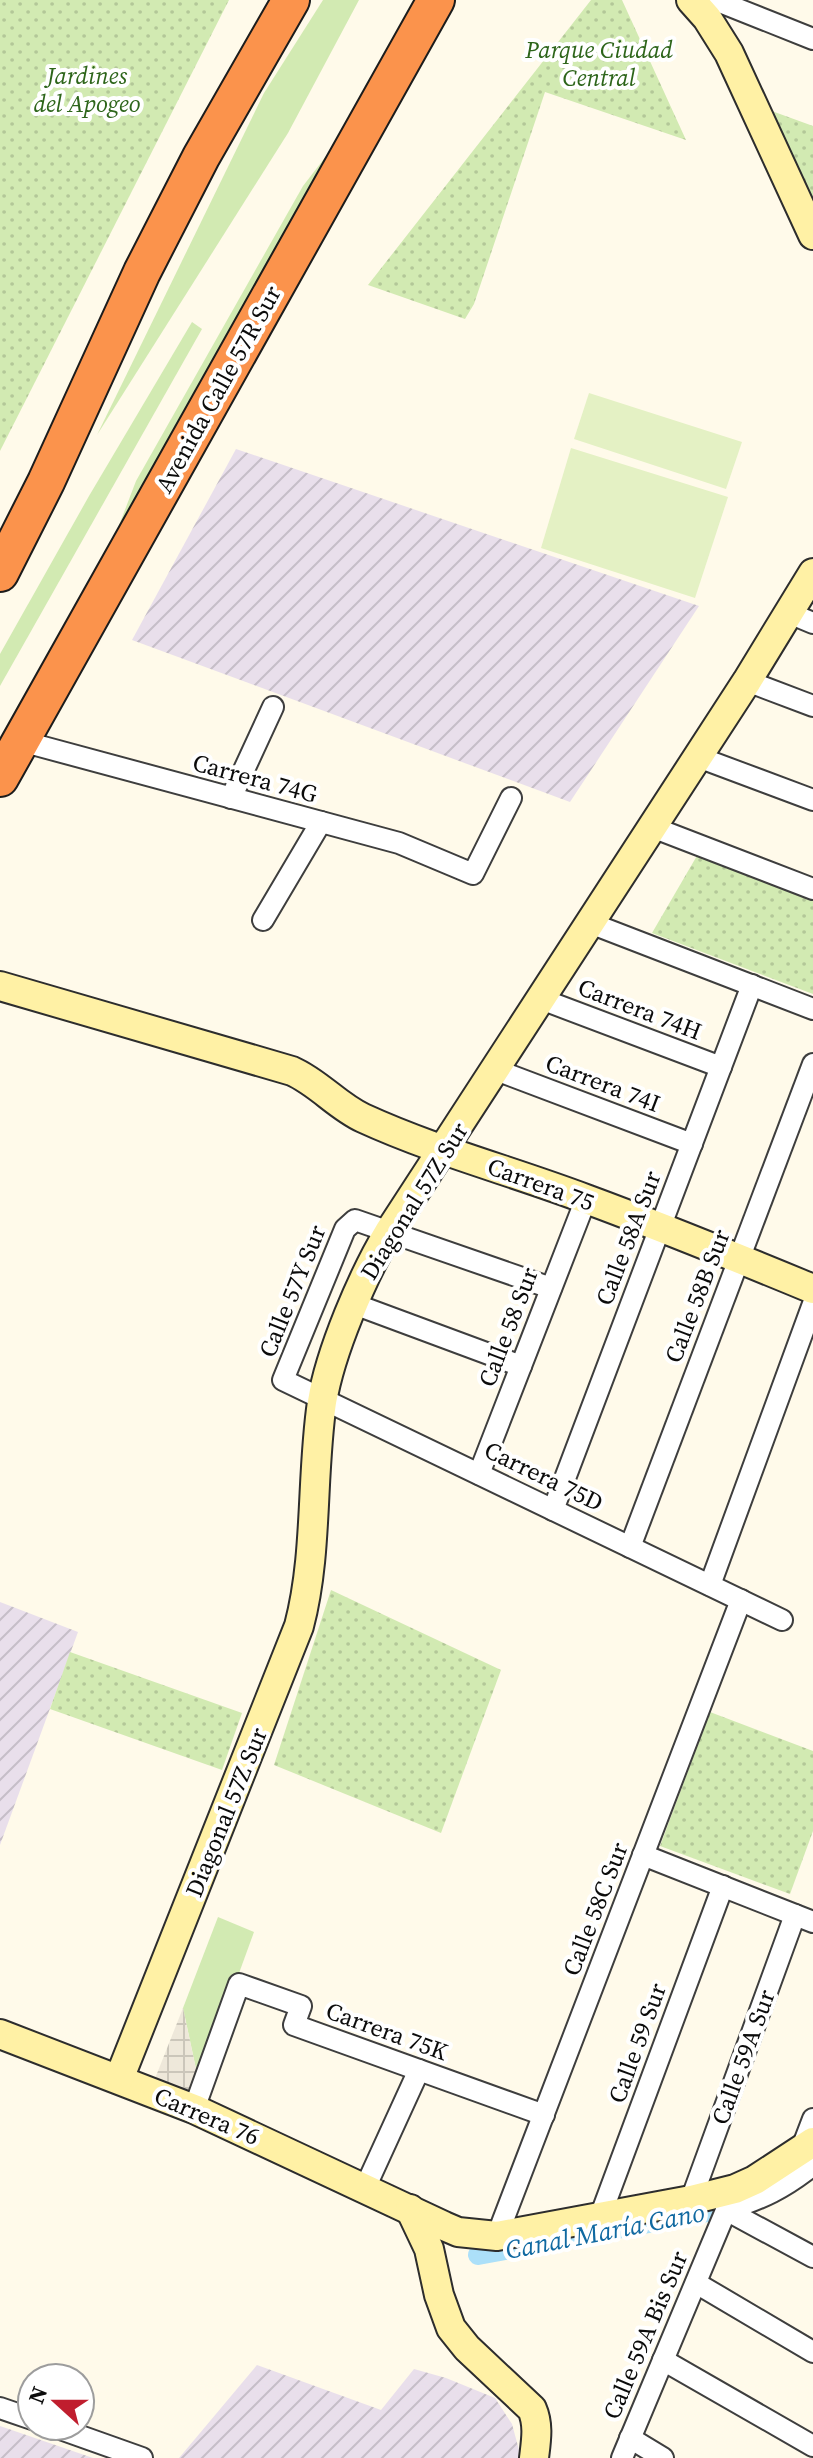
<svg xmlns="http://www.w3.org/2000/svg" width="813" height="2458" viewBox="0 0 813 2458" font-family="'Source Serif 4',serif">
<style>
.industrial{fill:url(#industrial-furrows)}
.grass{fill:#d2eab2}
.park{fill:url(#park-dots)}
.pitch{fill:#e4f1c4}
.plaza{fill:url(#plaza-grid)}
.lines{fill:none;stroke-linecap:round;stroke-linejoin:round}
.canal{stroke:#ace0f9;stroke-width:20}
.street-casing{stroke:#3e3e3e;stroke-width:24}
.secondary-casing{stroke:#2d2d2d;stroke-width:32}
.highway-casing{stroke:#1c1c1c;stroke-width:40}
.street{stroke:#fff;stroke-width:20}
.secondary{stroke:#fff1a5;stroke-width:28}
.highway{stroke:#fb934c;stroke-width:36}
.labels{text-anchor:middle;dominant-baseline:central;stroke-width:8;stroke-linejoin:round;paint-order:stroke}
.park-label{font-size:24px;font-style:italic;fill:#2d651a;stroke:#fff}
.street-label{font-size:24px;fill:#0b0b0b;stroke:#fff}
.water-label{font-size:26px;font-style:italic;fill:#1069a1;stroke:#fff}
</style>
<defs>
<pattern id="industrial-furrows" width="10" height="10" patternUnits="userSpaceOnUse" patternTransform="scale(2)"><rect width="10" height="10" fill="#e9dfeb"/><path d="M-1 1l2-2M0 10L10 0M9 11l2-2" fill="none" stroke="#c6bec8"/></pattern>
<pattern id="park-dots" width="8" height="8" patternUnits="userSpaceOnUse" patternTransform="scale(2)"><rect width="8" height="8" fill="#d2eab2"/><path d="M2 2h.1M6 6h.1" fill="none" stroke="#b3c798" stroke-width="1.8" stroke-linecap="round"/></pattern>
<pattern id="plaza-grid" width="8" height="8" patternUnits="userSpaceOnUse" patternTransform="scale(2)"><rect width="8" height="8" fill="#eee8da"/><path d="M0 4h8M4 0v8" fill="none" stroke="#cbc6ba"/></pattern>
</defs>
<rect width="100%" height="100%" fill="#fffaea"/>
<!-- industrial -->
<g class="industrial">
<path d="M236,449L699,606L570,802L132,640Z"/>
<path d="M0,1602L78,1632L0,1845Z"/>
<path d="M257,2365L381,2410L414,2369L446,2378L495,2398L512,2424L519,2450L518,2458H179Z"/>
<path d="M0,2426L93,2458H0Z"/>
</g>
<!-- grass -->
<g class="grass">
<path d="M323,0H359L288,133L97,435L264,93Z"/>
<path d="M337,142L118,528L136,481L303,186Z"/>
<path d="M192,322L202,329L0,686V654L89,496Z"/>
<path d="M218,1917L254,1932L199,2083L183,2008Z"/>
</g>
<!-- park -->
<g class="park">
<path d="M0,0H229L0,451Z"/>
<path d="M591,0H622L686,140L545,92L474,304L465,319L368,285Z"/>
<path d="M769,110L813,126V214Z"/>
<path d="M698,854L813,899V994L652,933Z"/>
<path d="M331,1590L501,1670L441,1833L274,1765Z"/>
<path d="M70,1652L242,1713L222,1770L50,1709Z"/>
<path d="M710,1712L813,1751V1831L790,1894L660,1846Z"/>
</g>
<!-- pitch -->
<g class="pitch">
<path d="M589,393L742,442L726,489L574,439Z"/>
<path d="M571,448L728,497L695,598L541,548Z"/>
</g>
<!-- plaza -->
<path class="plaza" d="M183,2008L199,2083L191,2096L154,2081Z"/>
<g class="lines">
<!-- canal -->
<path class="canal" d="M478,2255L713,2211L737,2200"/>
<!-- street casing -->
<g class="street-casing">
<g id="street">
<path d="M715,0L813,39"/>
<path d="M789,613L813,623"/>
<path d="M747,681L813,706"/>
<path d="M21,741L399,843L473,874L511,798"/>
<path d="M698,757L813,800"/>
<path d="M231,798L273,707"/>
<path d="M652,827L813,889"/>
<path d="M263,920L321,822"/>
<path d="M590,923L813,1009"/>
<path d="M541,999L721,1067"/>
<path d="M496,1070L692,1144"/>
<path d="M551,1288L355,1220L345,1229L283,1380L782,1620"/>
<path d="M354,1304L521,1366"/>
<path d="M479,1474L586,1199"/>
<path d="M553,1510L752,985"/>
<path d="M630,1547L813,1064"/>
<path d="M710,1585L813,1304"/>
<path d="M643,1855L813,1922"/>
<path d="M194,2109L239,1984L301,2006L294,2025L544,2115"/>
<path d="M800,2153L813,2119"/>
<path d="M365,2188L419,2070"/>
<path d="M691,2200L795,1915"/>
<path d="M726,2210C762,2199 784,2188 813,2165"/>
<path d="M726,2210L813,2257"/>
<path d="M600,2217L723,1886"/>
<path d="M497,2236L741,1600"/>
<path d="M696,2283L813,2352"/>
<path d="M663,2360L813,2446"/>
<path d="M0,2408L32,2419"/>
<path d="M52,2426L142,2458"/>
<path d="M630,2438L663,2458"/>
<path d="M622,2458L735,2189"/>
</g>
</g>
<!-- secondary casing -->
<g class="secondary-casing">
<g id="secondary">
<path d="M691,0L707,18L729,53L813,235"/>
<path d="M0,986L292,1071C319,1083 337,1106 363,1118C435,1151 512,1171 586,1199C662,1227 738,1258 813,1289"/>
<path d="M0,2034L194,2109L444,2226L458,2232L497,2236L691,2200L735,2189L755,2180L813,2142"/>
<path d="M119,2079L299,1626C318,1554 311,1476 322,1402C330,1352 363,1275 389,1232L747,681L813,573"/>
<path d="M410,2209L429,2249L439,2295L451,2328L467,2348L532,2409C539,2425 536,2441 534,2458"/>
</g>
</g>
<!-- highway casing -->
<g class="highway-casing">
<g id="highway">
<path d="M0,573L46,482L142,272L201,157L291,0"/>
<path d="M0,778L436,0"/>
</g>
</g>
<!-- street -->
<use href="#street" class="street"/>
<!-- secondary -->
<use href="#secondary" class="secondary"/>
<!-- highway -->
<use href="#highway" class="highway"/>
</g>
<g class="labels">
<!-- park labels -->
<g class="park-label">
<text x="599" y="49">Parque Ciudad<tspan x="599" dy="28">Central</tspan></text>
<text x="87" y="75">Jardines<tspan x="87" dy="28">del Apogeo</tspan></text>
</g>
<!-- street labels -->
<g class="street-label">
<text transform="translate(218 389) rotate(-61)">Avenida Calle 57R Sur</text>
<text transform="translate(255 778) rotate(15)">Carrera 74G</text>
<text transform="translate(640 1009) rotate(21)">Carrera 74H</text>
<text transform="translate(603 1083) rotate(21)">Carrera 74I</text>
<text transform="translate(541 1184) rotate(20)">Carrera 75</text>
<text transform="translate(414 1201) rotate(-58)">Diagonal 57Z Sur</text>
<text transform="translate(628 1238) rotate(-69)">Calle 58A Sur</text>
<text transform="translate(292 1291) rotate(-68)">Calle 57Y Sur</text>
<text transform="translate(697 1296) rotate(-69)">Calle 58B Sur</text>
<text transform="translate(508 1327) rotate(-69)">Calle 58 Sur</text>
<text transform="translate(544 1476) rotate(26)">Carrera 75D</text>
<text transform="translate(226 1812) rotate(-68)">Diagonal 57Z Sur</text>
<text transform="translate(595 1909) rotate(-69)">Calle 58C Sur</text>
<text transform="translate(387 2031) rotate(20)">Carrera 75K</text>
<text transform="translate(637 2043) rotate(-70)">Calle 59 Sur</text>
<text transform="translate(743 2057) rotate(-70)">Calle 59A Sur</text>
<text transform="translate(207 2116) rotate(23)">Carrera 76</text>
<text transform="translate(645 2335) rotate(-67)">Calle 59A Bis Sur</text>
</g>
<!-- water labels -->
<g class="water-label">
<text transform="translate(605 2231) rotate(-11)">Canal María Cano</text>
</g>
</g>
<!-- north arrow -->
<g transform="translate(56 2402) rotate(291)"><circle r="38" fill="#ffffff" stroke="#9d9d9d" stroke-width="2"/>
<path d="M0-6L14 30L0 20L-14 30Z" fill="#c01e2e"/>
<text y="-12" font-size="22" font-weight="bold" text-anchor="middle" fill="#0b0b0b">N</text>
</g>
</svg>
